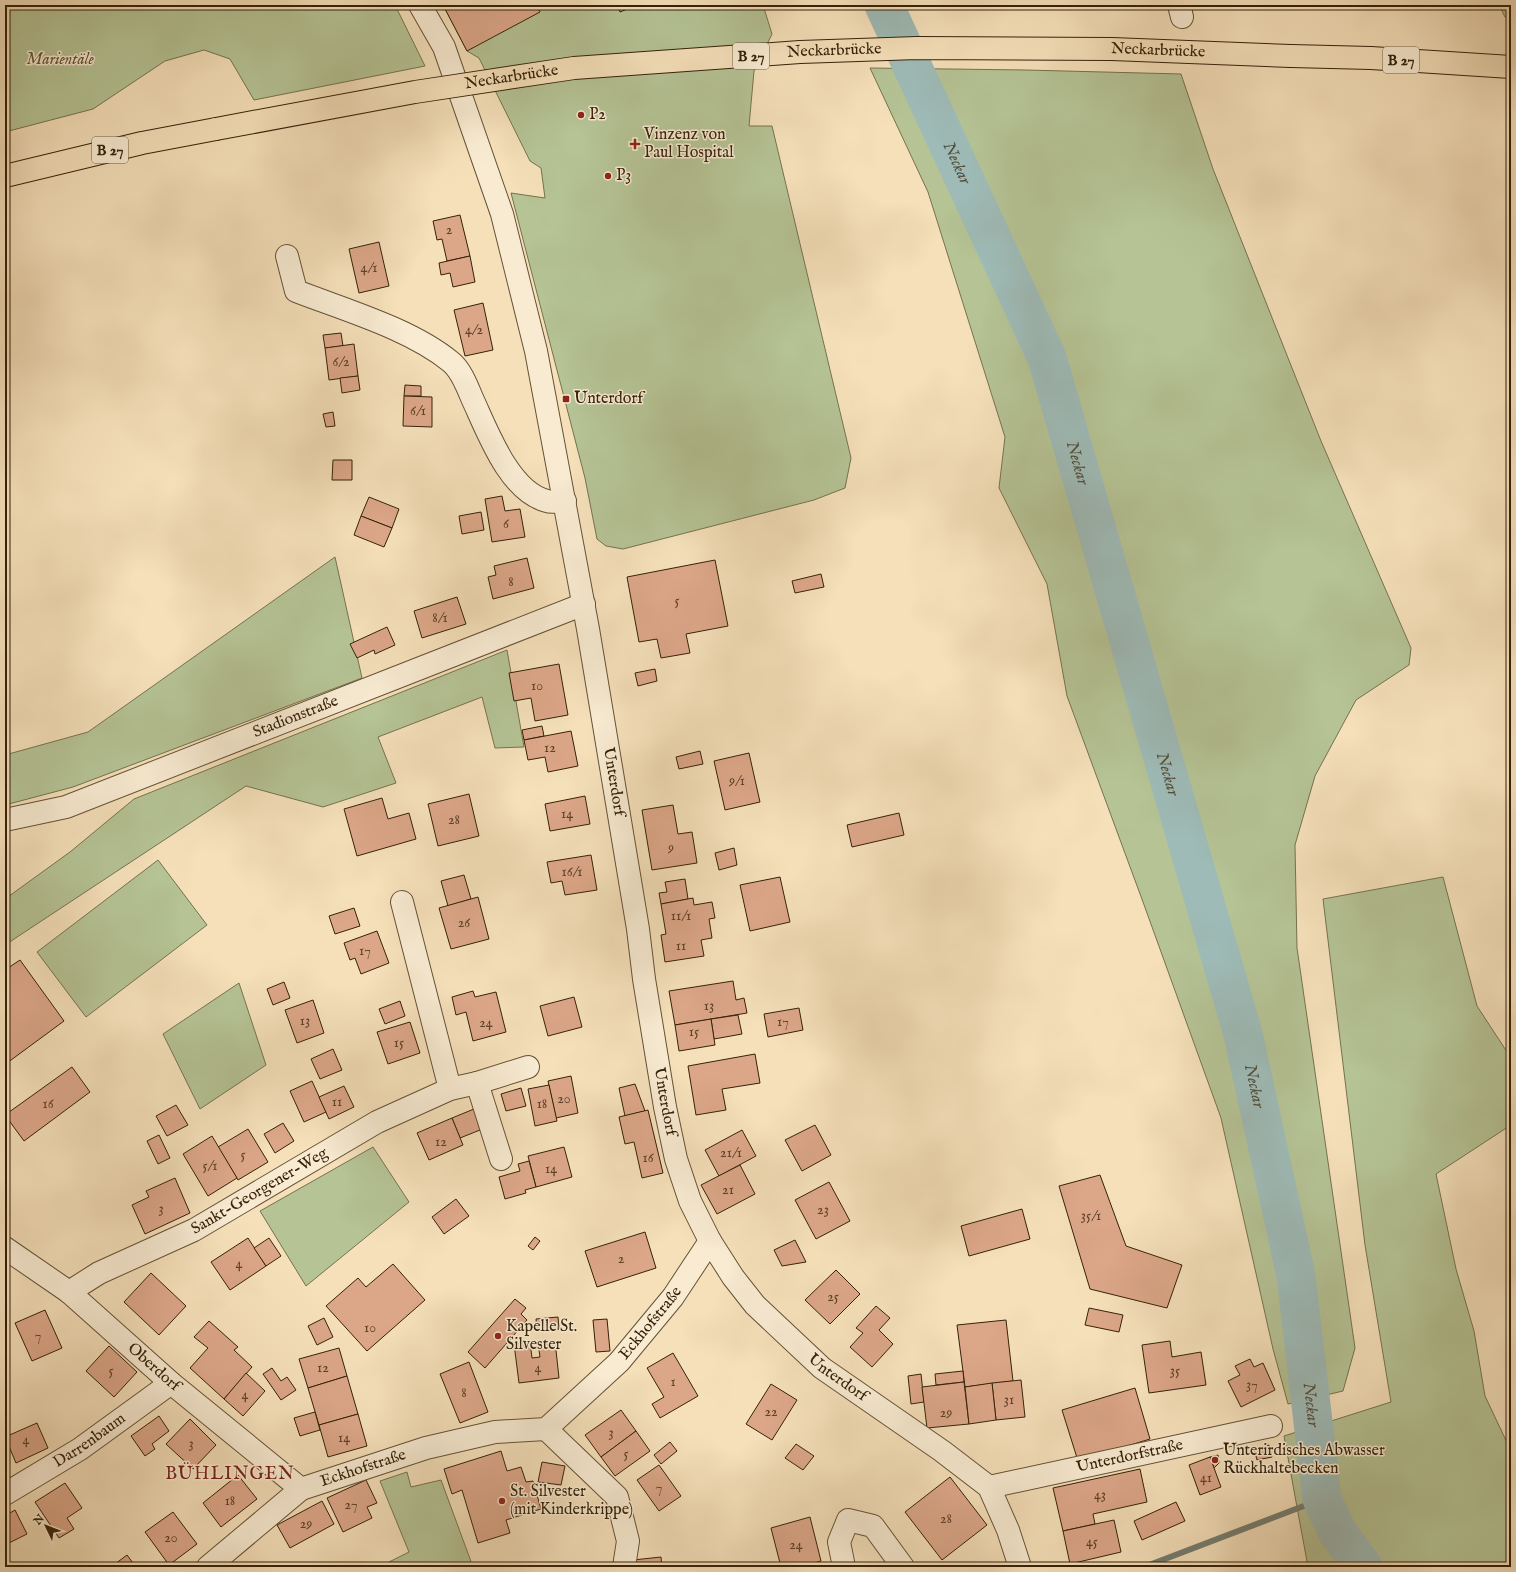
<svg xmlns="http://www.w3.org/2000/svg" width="1516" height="1572" viewBox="0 0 1516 1572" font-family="'IM FELL English',serif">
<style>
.green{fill:#b5c395;stroke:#75724f}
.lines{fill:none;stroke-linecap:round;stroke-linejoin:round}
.stream{stroke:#747d71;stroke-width:6}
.river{stroke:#9ebbb7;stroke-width:39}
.building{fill:#dca789;stroke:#352109}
.minor-casing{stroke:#655135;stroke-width:24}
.major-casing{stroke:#352109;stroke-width:24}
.minor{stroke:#f8ebd2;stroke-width:22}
.major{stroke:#f5e0ba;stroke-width:22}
.major-bridge-casing{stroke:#352109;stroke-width:24;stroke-linecap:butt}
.major-bridge{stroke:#f5e0ba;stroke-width:22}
.poi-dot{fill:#8f2418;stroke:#f8ebd2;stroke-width:1.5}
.labels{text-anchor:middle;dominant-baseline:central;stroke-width:3;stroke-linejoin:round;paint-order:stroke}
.number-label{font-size:14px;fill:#5f4229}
.shield{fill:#f8ebd2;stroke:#705e45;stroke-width:1}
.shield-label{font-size:15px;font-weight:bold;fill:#352109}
.street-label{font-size:16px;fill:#352109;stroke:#f8ebd2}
.park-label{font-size:16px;font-style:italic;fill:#5b5233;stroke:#f8ebd2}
.poi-label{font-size:16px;fill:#352109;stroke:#f8ebd2;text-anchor:start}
.water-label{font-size:17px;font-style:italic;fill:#544f3d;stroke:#f8ebd2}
.quarter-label{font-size:18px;letter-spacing:1px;fill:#7a1f14;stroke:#f8ebd2}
</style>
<rect width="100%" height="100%" fill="#f5e0ba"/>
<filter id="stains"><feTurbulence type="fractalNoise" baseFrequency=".005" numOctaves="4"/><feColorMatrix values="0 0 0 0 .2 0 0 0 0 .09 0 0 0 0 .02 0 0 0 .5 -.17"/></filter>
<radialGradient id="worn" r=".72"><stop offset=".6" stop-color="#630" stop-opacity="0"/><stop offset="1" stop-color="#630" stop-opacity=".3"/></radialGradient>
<!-- green -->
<g class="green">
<path d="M5,5H395L425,66L254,100L230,59L204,50L165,61L93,109L5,132Z"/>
<path d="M443,5H763L772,34L754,71L749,126H772L851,458L845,488L814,500L623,549L606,546L597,539L585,478L511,193L545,198L541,168L530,161L479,58L467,51Z"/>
<path d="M1499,5H1511V17H1505Z"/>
<path d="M870,68L1026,70L1181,74L1213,169L1321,441L1411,648L1409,665L1356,700L1315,776L1295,845L1297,948L1355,1348L1343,1391L1288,1404L1273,1349L1221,1118L1143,902L1067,696L1047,584L999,488L1005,437L928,192Z"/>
<path d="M335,557L362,678L73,787L5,805V755L88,732Z"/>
<path d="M507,650L524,747L495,748L482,697L378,737L396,783L323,807L246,786L5,945V899L70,852L134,799Z"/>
<path d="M158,860L207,925L86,1017L37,952Z"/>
<path d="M1443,877L1477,1006L1511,1058V1125L1436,1174L1456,1269L1474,1331L1485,1396L1511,1451V1567H1308L1284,1436L1391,1402L1365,1245L1323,899Z"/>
<path d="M239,983L266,1065L200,1109L163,1034Z"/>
<path d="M373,1147L409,1202L306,1286L260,1211Z"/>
<path d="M407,1472L411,1487L441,1480L473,1567H379L409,1552L380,1481Z"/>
</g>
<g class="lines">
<!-- stream -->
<path class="stream" d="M1144,1567L1322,1499"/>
<!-- river -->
<path class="river" id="s1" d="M884,5L1047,358L1243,1034L1296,1276L1322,1499L1337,1531L1363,1567"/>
</g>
<!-- building -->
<g class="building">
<path d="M443,5H536L540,12L467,51Z"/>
<path d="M617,5H637L620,12Z"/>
<path d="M460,215L470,256L447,261L442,239L437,240L433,221Z"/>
<path d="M379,242L389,286L359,293L349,249Z"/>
<path d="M470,256L475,282L453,287L450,273L441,275L439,263Z"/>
<path d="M483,303L493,350L465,356L454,310Z"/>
<path d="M341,333L343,346L325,348L323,335Z"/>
<path d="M354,344L358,376L329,380L325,348Z"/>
<path d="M358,376L360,390L342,393L340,378Z"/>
<path d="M405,385L421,386V396H404Z"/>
<path d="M404,396L432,397V427L403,426Z"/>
<path d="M333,412L335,426L326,427L323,414Z"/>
<path d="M333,460H352V480H332Z"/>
<path d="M502,496L505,511L520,509L525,537L492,542L485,499Z"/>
<path d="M369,497L399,509L392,528L361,516Z"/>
<path d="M481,512L484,530L462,534L459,516Z"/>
<path d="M361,516L392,528L384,547L354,535Z"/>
<path d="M527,558L534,588L493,599L488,577L496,575L494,566Z"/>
<path d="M715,560L728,626L686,634L690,653L661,658L657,639L639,642L627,577Z"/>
<path d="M821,574L824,587L795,593L792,581Z"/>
<path d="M457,597L466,624L422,638L414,611Z"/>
<path d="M387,627L395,645L375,654L374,650L357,658L350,644Z"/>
<path d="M559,664L568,715L535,721L531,698L514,701L509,673Z"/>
<path d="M655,669L657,681L638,686L635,673Z"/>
<path d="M542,726L544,736L524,740L522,730Z"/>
<path d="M571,731L578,766L548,772L545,757L528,760L524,740Z"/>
<path d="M700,751L703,764L679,769L676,757Z"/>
<path d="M749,753L760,802L725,810L714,761Z"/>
<path d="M469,794L479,836L438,846L428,804Z"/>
<path d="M585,796L590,824L550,831L545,804Z"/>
<path d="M382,798L388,819L409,813L416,839L357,856L344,809Z"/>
<path d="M673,805L678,834L692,832L697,863L652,870L642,810Z"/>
<path d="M899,813L904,835L852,847L847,825Z"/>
<path d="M734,848L737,865L719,870L715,853Z"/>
<path d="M591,855L597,890L565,895L562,881L551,883L547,862Z"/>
<path d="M464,875L471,899L448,906L441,881Z"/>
<path d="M780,877L790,922L750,931L740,885Z"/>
<path d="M685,879L688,899L661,904L659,893L667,892L665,882Z"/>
<path d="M478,897L489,939L451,949L439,908Z"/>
<path d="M693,898L694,905L712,902L715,918L709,919L712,938L701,940L704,956L665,962L661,935L666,934L661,904Z"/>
<path d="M354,908L360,926L335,934L329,916Z"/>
<path d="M377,931L389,963L361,974L355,958L350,960L344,943Z"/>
<path d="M20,960L64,1021L7,1063L5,1061V970Z"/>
<path d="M733,981L736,1000L744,998L747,1013L675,1025L669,991Z"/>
<path d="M284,982L290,998L273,1005L267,989Z"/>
<path d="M473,991L475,997L496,992L506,1032L473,1041L466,1012L456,1015L452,997Z"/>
<path d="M574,997L582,1027L548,1036L540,1006Z"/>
<path d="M313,1000L324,1033L297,1043L285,1010Z"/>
<path d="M400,1001L405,1016L385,1024L379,1009Z"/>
<path d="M799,1008L803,1030L768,1037L764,1014Z"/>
<path d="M738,1015L742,1034L714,1039L711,1019Z"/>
<path d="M711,1019L715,1045L679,1051L675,1025Z"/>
<path d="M410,1022L420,1053L388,1064L377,1032Z"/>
<path d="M333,1049L342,1070L320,1079L311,1059Z"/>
<path d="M755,1054L760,1083L722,1089L726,1110L696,1115L688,1066Z"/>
<path d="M72,1067L90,1092L24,1141L5,1115Z"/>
<path d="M571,1076L578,1113L556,1118L548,1081Z"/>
<path d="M312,1081L326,1112L304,1122L290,1091Z"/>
<path d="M635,1084L645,1111L625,1116L619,1088Z"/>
<path d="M549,1085L557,1121L535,1126L528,1089Z"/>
<path d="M344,1086L354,1107L329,1119L319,1097Z"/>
<path d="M521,1088L526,1106L506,1111L501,1094Z"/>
<path d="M176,1105L188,1125L167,1136L156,1116Z"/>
<path d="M474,1109L480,1130L460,1138L452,1118Z"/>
<path d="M648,1110L663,1173L642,1178L634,1142L625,1144L619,1117Z"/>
<path d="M452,1118L463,1145L429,1160L417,1133Z"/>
<path d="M283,1123L294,1141L275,1153L264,1134Z"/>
<path d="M815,1125L831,1155L802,1171L785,1140Z"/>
<path d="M248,1129L268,1162L238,1180L218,1147Z"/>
<path d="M742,1130L756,1156L719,1176L705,1150Z"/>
<path d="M159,1135L170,1158L158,1164L147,1141Z"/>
<path d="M212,1136L237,1178L208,1196L183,1154Z"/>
<path d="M564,1147L572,1177L536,1187L528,1156Z"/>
<path d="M529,1161L536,1187L525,1190L526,1193L505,1199L499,1177L520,1171L518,1164Z"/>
<path d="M740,1165L755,1194L717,1214L701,1185Z"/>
<path d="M1100,1175L1126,1246L1182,1265L1167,1308L1090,1289L1059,1186Z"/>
<path d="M175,1178L190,1213L145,1234L132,1205L149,1197L146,1191Z"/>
<path d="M829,1182L850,1221L816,1239L795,1200Z"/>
<path d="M456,1199L469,1216L444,1234L432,1217Z"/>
<path d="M1022,1209L1030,1239L969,1256L961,1226Z"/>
<path d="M645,1232L656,1268L597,1287L585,1251Z"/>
<path d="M535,1237L540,1241L533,1250L528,1246Z"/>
<path d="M248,1238L266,1266L230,1290L211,1262Z"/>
<path d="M269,1238L281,1256L266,1266L254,1248Z"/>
<path d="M795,1240L806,1262L782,1266L774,1250Z"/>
<path d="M393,1264L425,1300L367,1351L326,1306L358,1278L366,1287Z"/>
<path d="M836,1270L860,1294L830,1324L805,1300Z"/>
<path d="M151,1273L186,1306L159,1335L124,1302Z"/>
<path d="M5,1285L9,1287L5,1294Z"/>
<path d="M515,1299L526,1308L521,1314L527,1320L485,1368L468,1352Z"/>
<path d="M876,1306L890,1318L879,1330L893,1344L872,1367L850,1347L863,1333L856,1328Z"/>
<path d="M1089,1308L1123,1315L1119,1332L1085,1325Z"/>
<path d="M45,1310L62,1348L32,1361L15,1323Z"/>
<path d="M558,1317L559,1329L537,1331L536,1319Z"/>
<path d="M324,1318L333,1337L317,1345L308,1326Z"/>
<path d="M607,1319L610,1351L596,1352L593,1320Z"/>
<path d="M1006,1320L1013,1381L965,1387L957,1325Z"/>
<path d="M209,1321L238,1347L234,1350L252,1367L224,1399L190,1368L208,1348L194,1337Z"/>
<path d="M555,1341L559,1378L519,1383L514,1344L530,1342L532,1358L540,1357L538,1343Z"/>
<path d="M1170,1341L1172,1357L1201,1352L1206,1385L1149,1393L1142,1345Z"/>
<path d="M109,1346L137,1372L114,1397L86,1371Z"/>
<path d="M339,1348L347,1376L308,1388L299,1359Z"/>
<path d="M673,1353L698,1396L660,1418L652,1404L664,1397L647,1368Z"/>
<path d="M1250,1359L1254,1367L1263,1363L1275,1390L1241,1407L1228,1381L1240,1375L1235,1366Z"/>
<path d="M469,1362L488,1412L460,1423L440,1374Z"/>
<path d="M272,1368L281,1381L287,1377L296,1390L281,1400L263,1374Z"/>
<path d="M963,1371L964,1382L936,1385L935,1374Z"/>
<path d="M246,1373L265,1391L243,1416L224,1399Z"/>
<path d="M921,1374L924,1402L911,1404L908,1376Z"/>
<path d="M347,1376L358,1414L319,1425L308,1388Z"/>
<path d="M1021,1380L1025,1417L996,1420L992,1383Z"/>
<path d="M964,1382L969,1424L927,1428L922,1387Z"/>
<path d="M992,1383L996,1420L969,1424L965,1387Z"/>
<path d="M771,1384L797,1400L772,1440L746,1424Z"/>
<path d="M1135,1388L1150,1439L1078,1461L1062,1410Z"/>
<path d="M621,1410L636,1431L601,1457L585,1435Z"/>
<path d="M315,1412L320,1430L300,1436L294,1418Z"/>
<path d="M358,1414L367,1446L328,1457L319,1425Z"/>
<path d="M159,1416L169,1431L152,1444L155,1449L145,1456L131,1436Z"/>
<path d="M190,1419L216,1445L193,1469L166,1444Z"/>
<path d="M37,1423L48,1448L16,1463L5,1437Z"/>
<path d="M5,1424L10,1435L5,1437L8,1443L5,1444Z"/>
<path d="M636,1431L650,1451L615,1476L601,1457Z"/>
<path d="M670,1442L677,1451L661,1464L654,1455Z"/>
<path d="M796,1444L814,1456L803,1470L785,1458Z"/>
<path d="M1269,1445L1272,1457L1257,1460L1254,1449Z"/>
<path d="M501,1451L507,1471L521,1467L526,1482L533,1481L541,1509L506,1520L510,1533L478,1543L462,1490L452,1494L444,1469Z"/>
<path d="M1218,1455L1219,1463L1214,1468L1210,1457Z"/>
<path d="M1210,1457L1221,1487L1200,1495L1189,1465Z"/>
<path d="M542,1462L565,1466L561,1485L538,1482Z"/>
<path d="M659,1465L681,1496L659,1511L637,1480Z"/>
<path d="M1140,1469L1147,1502L1093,1514L1095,1524L1063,1531L1053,1488Z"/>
<path d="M238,1475L257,1499L221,1527L203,1503Z"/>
<path d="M950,1477L987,1525L942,1560L905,1512Z"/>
<path d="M366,1480L377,1503L367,1507L372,1518L343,1532L327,1498Z"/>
<path d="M65,1483L82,1508L67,1518L74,1529L59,1538L35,1502Z"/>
<path d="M322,1501L334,1524L290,1548L277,1525Z"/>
<path d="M1176,1502L1185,1521L1142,1540L1134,1521Z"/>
<path d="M15,1510L27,1534L5,1545V1516Z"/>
<path d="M173,1512L197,1544L169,1565L145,1532Z"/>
<path d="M810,1517L821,1561L800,1567H781L771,1528Z"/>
<path d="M1114,1520L1121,1552L1070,1564L1063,1531Z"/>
<path d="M127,1555L136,1567H111Z"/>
<path d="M661,1557L662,1567H634L633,1560Z"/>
</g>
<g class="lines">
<!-- minor casing -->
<g class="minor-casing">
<g id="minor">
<path id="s2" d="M420,5L444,47L502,214L536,351L588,629L638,929L644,979L665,1107L676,1159L690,1201L710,1241L733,1277L755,1305L822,1368L942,1451L989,1487L1008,1530L1020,1567"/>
<path d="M1179,5L1182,17"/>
<path d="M287,256L296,291C345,310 411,329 451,362C461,370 467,386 472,398C487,430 509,492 547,501C552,503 559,501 565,501"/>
<path id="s3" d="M5,820L66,807L584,604"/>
<path d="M402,902L450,1089"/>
<path d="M477,1083L501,1159"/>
<path id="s4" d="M5,1248L69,1292L171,1383L301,1489"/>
<path id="s5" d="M69,1292L99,1273L194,1230L377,1122L450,1089L477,1083L528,1067"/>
<path d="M546,1429L617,1497L628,1541L624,1567"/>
<path id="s6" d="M989,1487L1271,1426"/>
<path id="s7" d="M5,1494L80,1449L171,1383"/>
<path id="s8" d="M208,1567L301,1489L426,1448L495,1432L546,1429L619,1362L673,1297L710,1241"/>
<path d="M844,1567L839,1542L848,1520L873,1526L903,1567"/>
</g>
</g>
<!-- major casing -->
<g class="major-casing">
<g id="major">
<path d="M1291,56L1371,58L1511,67"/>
<path d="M5,176L142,143L216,129"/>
</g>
</g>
<!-- minor -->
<use href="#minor" class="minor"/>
<!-- major -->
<use href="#major" class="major"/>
<!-- major-bridge casing -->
<g class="major-bridge-casing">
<g id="major-bridge">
<path id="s9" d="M216,129L415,92L574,68L800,52L917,48L1112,49L1291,56"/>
</g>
</g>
<!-- major-bridge -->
<use href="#major-bridge" class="major-bridge"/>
</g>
<!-- markers -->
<g class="poi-dot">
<circle cx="581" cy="115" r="4"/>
<path d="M633 138h4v4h4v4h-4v4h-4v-4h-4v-4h4z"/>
<circle cx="608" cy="176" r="4"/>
<rect x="562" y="395" width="8" height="8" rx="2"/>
<circle cx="498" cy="1336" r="4"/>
<circle cx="1215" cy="1460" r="4"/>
<circle cx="502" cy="1501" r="4"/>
</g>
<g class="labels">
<!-- number labels -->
<g class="number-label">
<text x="449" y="230">2</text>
<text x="369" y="268">4/1</text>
<text x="474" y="330">4/2</text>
<text x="341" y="362">6/2</text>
<text x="418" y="411">6/1</text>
<text x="506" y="524">6</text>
<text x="511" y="582">8</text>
<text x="677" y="601">5</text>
<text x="440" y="618">8/1</text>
<text x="537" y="686">10</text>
<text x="550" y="748">12</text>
<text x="737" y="781">9/1</text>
<text x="567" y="814">14</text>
<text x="454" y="820">28</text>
<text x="671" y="848">9</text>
<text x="572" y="872">16/1</text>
<text x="681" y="916">11/1</text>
<text x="464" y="923">26</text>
<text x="681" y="946">11</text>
<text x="365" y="951">17</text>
<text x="709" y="1006">13</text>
<text x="305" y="1021">13</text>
<text x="783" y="1022">17</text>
<text x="486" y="1023">24</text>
<text x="694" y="1032">15</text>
<text x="399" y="1043">15</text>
<text x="564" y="1099">20</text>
<text x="337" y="1102">11</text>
<text x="48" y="1104">16</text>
<text x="542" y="1104">18</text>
<text x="441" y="1142">12</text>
<text x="731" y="1153">21/1</text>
<text x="243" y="1155">5</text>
<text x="648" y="1158">16</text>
<text x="210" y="1166">5/1</text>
<text x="551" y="1169">14</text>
<text x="728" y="1190">21</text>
<text x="161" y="1209">3</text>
<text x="823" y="1210">23</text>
<text x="1091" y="1216">35/1</text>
<text x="621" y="1259">2</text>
<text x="239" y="1264">4</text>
<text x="833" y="1297">25</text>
<text x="370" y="1328">10</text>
<text x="38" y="1336">7</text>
<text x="323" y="1368">12</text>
<text x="538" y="1368">4</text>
<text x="111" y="1371">5</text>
<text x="1175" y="1371">35</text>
<text x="673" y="1382">1</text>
<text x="1252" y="1385">37</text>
<text x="464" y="1393">8</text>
<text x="245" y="1395">4</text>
<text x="1009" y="1400">31</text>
<text x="771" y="1412">22</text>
<text x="946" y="1413">29</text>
<text x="611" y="1433">3</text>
<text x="344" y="1438">14</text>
<text x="26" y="1440">4</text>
<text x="191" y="1444">3</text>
<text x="626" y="1454">5</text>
<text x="1206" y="1478">41</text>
<text x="659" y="1488">7</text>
<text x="1100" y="1495">43</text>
<text x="230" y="1501">18</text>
<text x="351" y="1505">27</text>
<text x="946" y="1519">28</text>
<text x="306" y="1524">29</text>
<text x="171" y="1538">20</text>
<text x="1092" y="1542">45</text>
<text x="796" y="1545">24</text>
</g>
<!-- shield labels -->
<g class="shield">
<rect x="733" y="43" width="36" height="26" rx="3"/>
<rect x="1383" y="47" width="36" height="26" rx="3"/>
<rect x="92" y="137" width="36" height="26" rx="3"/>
</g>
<g class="shield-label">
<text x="751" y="56">B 27</text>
<text x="1401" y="60">B 27</text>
<text x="110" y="150">B 27</text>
</g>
<!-- street labels -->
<g class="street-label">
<text stroke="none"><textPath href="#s9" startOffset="948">Neckarbrücke</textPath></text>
<text stroke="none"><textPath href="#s9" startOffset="624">Neckarbrücke</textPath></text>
<text stroke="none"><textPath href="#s9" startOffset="300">Neckarbrücke</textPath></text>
<text stroke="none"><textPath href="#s3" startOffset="309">Stadionstraße</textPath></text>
<text stroke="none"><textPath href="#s2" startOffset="804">Unterdorf</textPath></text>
<text stroke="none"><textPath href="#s2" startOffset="1128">Unterdorf</textPath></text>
<text stroke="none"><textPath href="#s5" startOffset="216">Sankt-Georgener-Weg</textPath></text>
<text stroke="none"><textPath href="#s8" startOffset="524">Eckhofstraße</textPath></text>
<text stroke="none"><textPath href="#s4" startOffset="191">Oberdorf</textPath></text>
<text stroke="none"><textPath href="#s2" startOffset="1464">Unterdorf</textPath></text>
<text stroke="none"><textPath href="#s7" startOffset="100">Darrenbaum</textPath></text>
<text stroke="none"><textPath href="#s6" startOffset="144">Unterdorfstraße</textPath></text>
<text stroke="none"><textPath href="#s8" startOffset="187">Eckhofstraße</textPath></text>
</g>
<!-- park labels -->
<g class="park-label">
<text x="60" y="60">Marientäle</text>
</g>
<!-- poi labels -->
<g class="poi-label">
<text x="589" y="115">P2</text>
<text x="644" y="135">Vinzenz von<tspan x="644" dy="18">Paul Hospital</tspan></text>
<text x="616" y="176">P3</text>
<text x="574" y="399">Unterdorf</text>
<text x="506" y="1327">Kapelle St.<tspan x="506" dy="18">Silvester</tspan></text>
<text x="1223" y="1451">Unterirdisches Abwasser<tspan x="1223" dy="18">Rückhaltebecken</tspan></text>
<text x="510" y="1492">St. Silvester<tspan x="510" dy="18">(mit Kinderkrippe)</tspan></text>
</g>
<!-- water labels -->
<g class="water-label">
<text stroke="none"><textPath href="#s1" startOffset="174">Neckar</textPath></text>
<text stroke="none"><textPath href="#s1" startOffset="498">Neckar</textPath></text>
<text stroke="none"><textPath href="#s1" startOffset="822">Neckar</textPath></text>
<text stroke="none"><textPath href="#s1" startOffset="1146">Neckar</textPath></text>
<text stroke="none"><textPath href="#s1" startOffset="1470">Neckar</textPath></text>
</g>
<!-- quarter labels -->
<g class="quarter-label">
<text x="230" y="1474">BÜHLINGEN</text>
</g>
</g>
<!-- margin -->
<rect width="1516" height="1572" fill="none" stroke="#f5e0ba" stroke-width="20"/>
<rect x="6" y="6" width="1504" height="1560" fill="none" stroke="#352109" stroke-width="2"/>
<rect x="10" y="10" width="1496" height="1552" fill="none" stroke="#352109"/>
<!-- north arrow -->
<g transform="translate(46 1526) rotate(313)" stroke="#f8ebd2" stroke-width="3" paint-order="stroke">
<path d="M0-3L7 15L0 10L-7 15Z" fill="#352109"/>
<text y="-6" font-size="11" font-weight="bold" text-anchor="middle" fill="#352109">N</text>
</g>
<rect width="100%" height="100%" filter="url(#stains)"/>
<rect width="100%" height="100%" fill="url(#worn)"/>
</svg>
